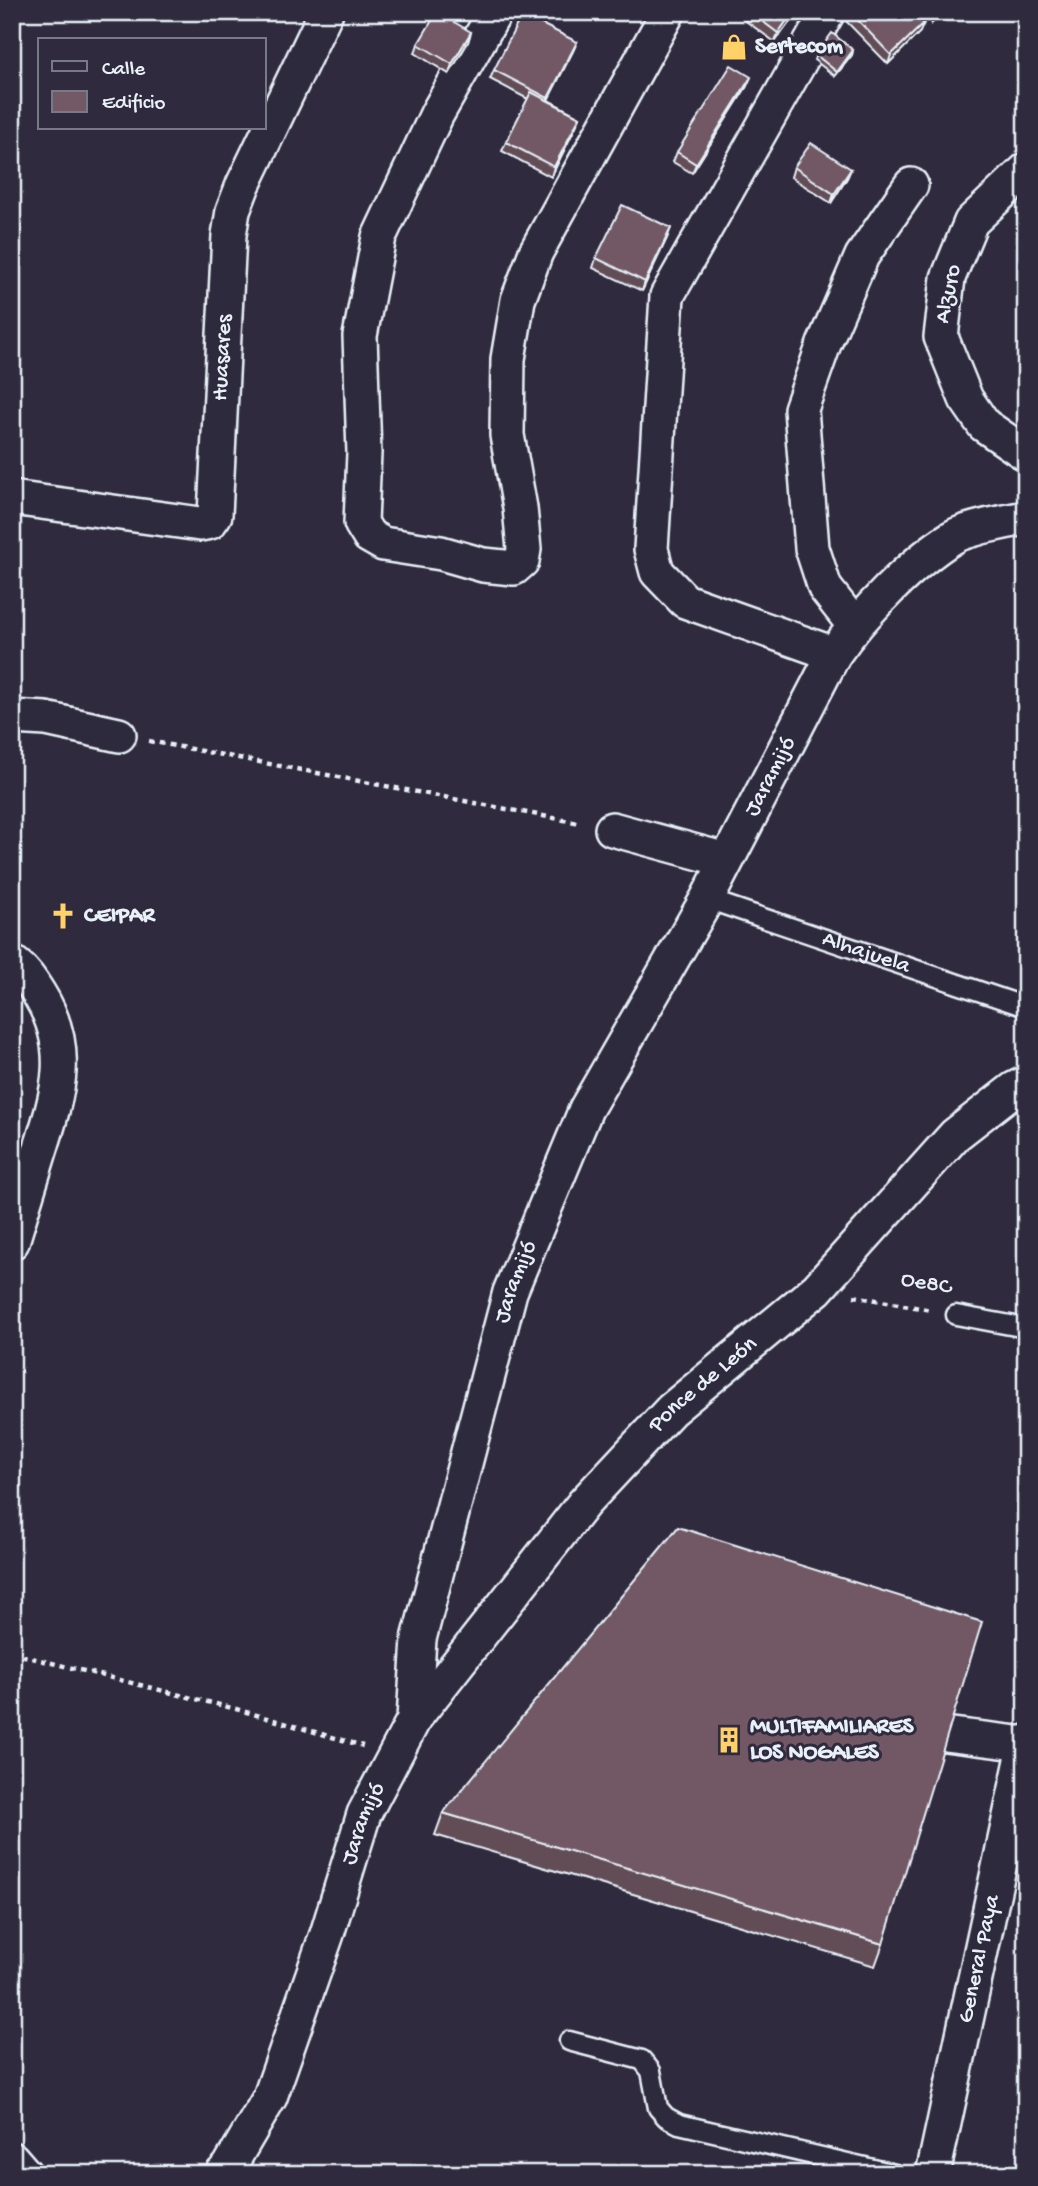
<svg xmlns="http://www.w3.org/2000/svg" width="1038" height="2186" viewBox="0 0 1038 2186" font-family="'Gochi Hand',sans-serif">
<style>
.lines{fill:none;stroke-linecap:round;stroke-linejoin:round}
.service-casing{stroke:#e8f1f8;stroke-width:23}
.minor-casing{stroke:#e8f1f8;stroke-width:38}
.path{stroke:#e8f1f8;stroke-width:4.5;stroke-dasharray:5 5;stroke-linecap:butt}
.service{stroke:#2f2a3d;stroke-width:18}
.minor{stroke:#2f2a3d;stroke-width:33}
.wall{fill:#624d57;stroke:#e8f1f8;stroke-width:2}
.shaded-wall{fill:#503e47;stroke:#e8f1f8;stroke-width:2}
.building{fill:#725965;stroke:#e8f1f8;stroke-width:2}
.labels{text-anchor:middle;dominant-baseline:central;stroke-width:6;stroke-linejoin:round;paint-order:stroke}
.poi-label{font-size:23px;font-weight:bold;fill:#e8f1f8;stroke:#2f2a3d;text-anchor:start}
.street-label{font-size:23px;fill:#e8f1f8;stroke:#2f2a3d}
</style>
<rect width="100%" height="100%" fill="#2f2a3d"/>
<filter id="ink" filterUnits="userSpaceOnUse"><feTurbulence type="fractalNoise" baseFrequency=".0143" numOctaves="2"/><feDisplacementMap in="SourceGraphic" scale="14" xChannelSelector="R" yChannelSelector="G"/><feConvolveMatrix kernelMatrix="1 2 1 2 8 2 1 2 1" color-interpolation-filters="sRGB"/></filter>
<g filter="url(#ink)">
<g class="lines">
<!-- service casing -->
<g class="service-casing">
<g id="service">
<path id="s1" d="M707,899L1026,1007"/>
<path d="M956,1315L1026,1328"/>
<path d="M569,2041L642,2060L651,2071L658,2108L666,2117L679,2124L895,2174"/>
</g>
</g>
<!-- minor casing -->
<g class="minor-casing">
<g id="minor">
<path d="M495,12L437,114L379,237L360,336L364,453L361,523L369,536L383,544L441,553L483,565L514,568L522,561L524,549L520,508L507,435L508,359L518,300L536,252L668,12"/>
<path d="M828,12L667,296L651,549L657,572L685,601L834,654"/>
<path d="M1026,170L971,222L948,278L941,337L966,399L984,425L1026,454"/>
<path id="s2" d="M12,498L200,524L210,522L215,515L229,235L233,211L243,185L326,12"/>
<path d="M854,625L825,588L812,548L801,409L824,344L862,256L911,185"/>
<path d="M12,717L46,719L119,735"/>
<path d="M612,829L726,860"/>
<path d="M12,962C25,971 31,981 39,994C74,1050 57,1097 39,1154C30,1183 21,1213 12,1242"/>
<path id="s3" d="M414,1719L584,1503L671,1410L817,1289L955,1135L1014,1089L1026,1083"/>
<path d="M904,1729L1025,1744"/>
<path d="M12,2159L25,2174"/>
<path id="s4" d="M222,2174L229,2167L270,2097L327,1934L364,1814L414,1719L419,1639L510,1292L586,1109L707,899L834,654C862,614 911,563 953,537C967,529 1008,521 1026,518"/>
<path id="s5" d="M933,2174L1026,1742"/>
</g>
</g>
<!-- path -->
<g class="path">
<path d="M149,741L580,823"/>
<path d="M854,1296L931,1310"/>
<path d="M12,1653L236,1709L363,1746"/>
</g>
<!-- service -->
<use href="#service" class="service"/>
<!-- minor -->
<use href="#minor" class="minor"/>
</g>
<!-- wall -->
<g class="wall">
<path d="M745,12H796L775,42L743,19Z"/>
<path d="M845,12H913L920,32L888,64L843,18Z"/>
<path d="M923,12H944L932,23Z"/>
<path d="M471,32L468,42L449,74L415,53L418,44Z"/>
<path d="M577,42L573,51L548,100L580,117L576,126L551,177L502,151L506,142L528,99L490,79L494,70Z"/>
<path d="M853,50L852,55L835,76L814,60L816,55Z"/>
<path d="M747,86L692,173L673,162L677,152Z"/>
<path d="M794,167L851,169L847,178L831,203L791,177Z"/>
<path d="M667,238L642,291L593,268L596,258Z"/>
<path d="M443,1813L883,1944L875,1966L435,1835Z"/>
</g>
<!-- shaded-wall -->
<g class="shaded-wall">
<path d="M793,12H796L795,15L775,42L778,33Z"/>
<path d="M936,12H944L932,23L935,13Z"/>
<path d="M924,23L920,32L888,64L891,55Z"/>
<path d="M471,32L468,42L449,74L452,64Z"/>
<path d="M577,42L573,51L544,107L548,98Z"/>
<path d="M853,50L852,55L835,76L837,72Z"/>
<path d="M751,77L747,86L692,173L696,164Z"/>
<path d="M580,117L576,126L551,177L554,167Z"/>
<path d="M851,169L847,178L831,203L834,194Z"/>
<path d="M671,228L667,238L642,291L645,282Z"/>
</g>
<!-- building -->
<g class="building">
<path d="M437,12L471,32L452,64L418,44Z"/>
<path d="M750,12H793L778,33Z"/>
<path d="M850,12H913L924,23L891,55Z"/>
<path d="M522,14L577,42L548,98L494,70Z"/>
<path d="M832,33L853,50L837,72L816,55Z"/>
<path d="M731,65L751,77L696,164L677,152Z"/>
<path d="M531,92L580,117L554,167L506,142Z"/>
<path d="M811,143L851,169L834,194L794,167Z"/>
<path d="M622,205L671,228L645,282L596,258Z"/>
<path d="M678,1527L982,1622L883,1944L443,1813Z"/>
</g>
</g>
<!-- icons -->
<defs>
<g id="shop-bare" transform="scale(2.1)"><path d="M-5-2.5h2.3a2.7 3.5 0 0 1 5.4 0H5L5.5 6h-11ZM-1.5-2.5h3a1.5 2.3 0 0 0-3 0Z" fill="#ffd166" stroke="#2f2a3d" stroke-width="2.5" paint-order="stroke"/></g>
<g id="church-bare" transform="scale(2.1)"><path d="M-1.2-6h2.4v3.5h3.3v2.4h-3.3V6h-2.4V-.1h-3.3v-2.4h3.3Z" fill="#ffd166" stroke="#2f2a3d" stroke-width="2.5" paint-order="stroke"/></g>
<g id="building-bare" transform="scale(2.1)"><path d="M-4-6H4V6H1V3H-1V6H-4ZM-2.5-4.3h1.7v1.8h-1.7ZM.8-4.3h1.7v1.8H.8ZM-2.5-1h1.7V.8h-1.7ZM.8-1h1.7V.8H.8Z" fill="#ffd166" stroke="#2f2a3d" stroke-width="2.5" paint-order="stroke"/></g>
</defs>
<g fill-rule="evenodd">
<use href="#shop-bare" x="734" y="47"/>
<use href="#church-bare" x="63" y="916"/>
<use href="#building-bare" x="729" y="1740"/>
</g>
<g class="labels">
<!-- poi labels -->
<g class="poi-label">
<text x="755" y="47">Sertecom</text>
<text x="84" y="916">CEIPAR</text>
<text x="750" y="1727">MULTIFAMILIARES<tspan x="750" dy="26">LOS NOGALES</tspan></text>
</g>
<!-- street labels -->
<g class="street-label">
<text transform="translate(949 294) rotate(-78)">Alzuro</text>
<text stroke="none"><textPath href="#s2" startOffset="366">Huasares</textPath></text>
<text stroke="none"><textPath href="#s4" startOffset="1514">Jaramijó</textPath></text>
<text stroke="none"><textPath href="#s1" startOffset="168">Alhajuela</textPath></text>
<text stroke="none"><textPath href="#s4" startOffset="947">Jaramijó</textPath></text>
<text transform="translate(926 1284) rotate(10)">Oe8C</text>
<text stroke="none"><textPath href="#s3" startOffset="443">Ponce de León</textPath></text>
<text stroke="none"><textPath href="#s4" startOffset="380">Jaramijó</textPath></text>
<text stroke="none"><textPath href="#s5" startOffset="220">General Paya</textPath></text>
</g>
</g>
<!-- margin -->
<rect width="1038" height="2186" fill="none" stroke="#2f2a3d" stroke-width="42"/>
<rect x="21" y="21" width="996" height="2144" fill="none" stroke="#e8f1f8" stroke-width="2.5" filter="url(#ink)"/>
<!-- legend -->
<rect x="38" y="38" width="228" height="91" fill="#2f2a3d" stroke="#797a88" stroke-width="2"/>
<rect x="52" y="61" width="35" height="10" fill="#2f2a3d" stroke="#797a88" stroke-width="2"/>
<text x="102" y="74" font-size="21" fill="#e8f1f8">Calle</text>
<rect x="52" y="91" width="35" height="21" fill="#725965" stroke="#797a88" stroke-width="2"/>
<text x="102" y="108" font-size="21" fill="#e8f1f8">Edificio</text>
</svg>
